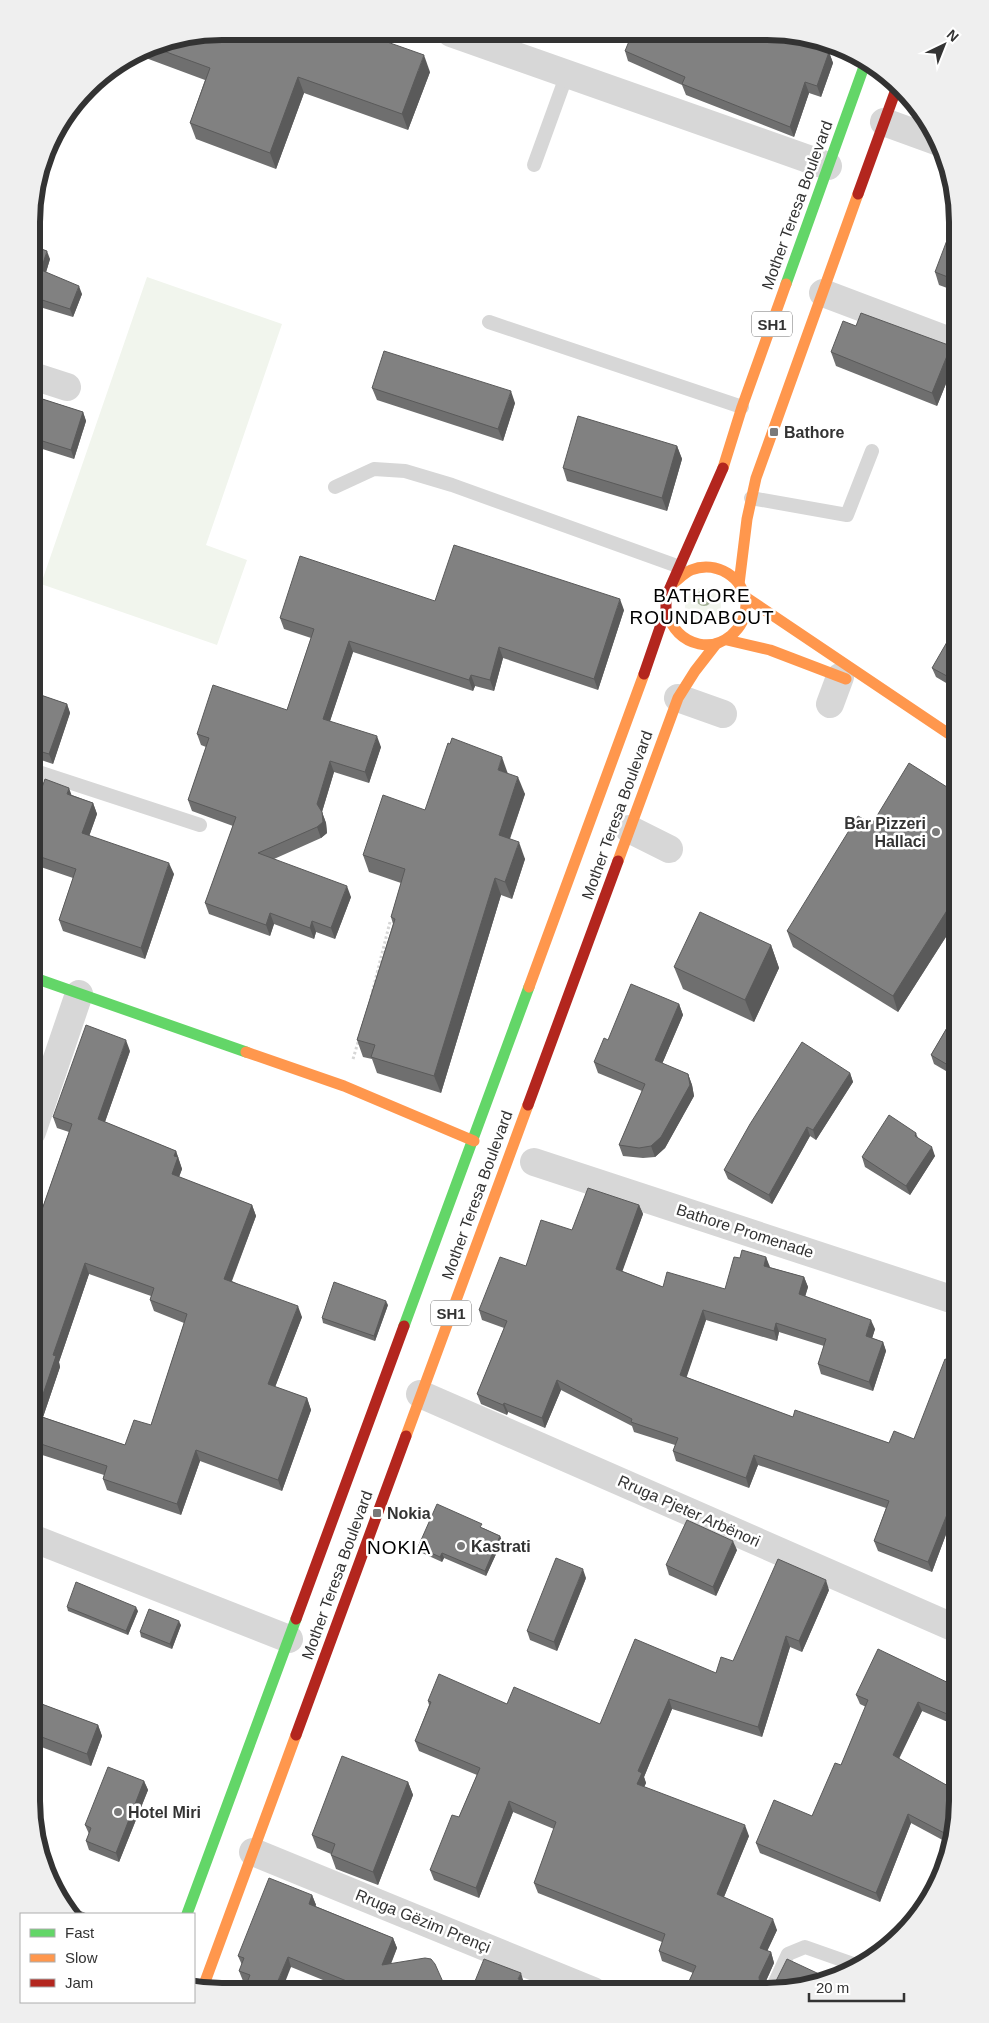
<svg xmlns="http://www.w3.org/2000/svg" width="989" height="2023" viewBox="0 0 989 2023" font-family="Helvetica,sans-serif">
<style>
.green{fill:#f1f5ed}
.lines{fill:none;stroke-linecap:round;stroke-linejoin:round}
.path{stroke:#d6d6d6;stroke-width:3;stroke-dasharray:2.5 2.5;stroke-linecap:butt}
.lane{stroke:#d7d7d7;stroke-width:14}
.street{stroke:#d7d7d7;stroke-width:28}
.fast{stroke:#63d668;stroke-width:11}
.slow{stroke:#ff974d;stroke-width:11}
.jam{stroke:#b3261e;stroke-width:11}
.tree{fill:#a2b095}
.wall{fill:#6f6f6f;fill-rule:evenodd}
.shaded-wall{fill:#5a5a5a}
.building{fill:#818181;stroke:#5a5a5a;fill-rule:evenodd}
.poi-dot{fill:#7a7a7a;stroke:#fff;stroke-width:2}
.labels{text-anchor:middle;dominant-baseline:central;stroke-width:5;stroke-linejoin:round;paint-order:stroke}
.shield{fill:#fff;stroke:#707070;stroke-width:1}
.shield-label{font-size:15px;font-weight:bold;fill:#333}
.street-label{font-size:16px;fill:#333;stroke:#fff}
.poi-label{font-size:16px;font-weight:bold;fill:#333;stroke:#fff;text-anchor:start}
.quarter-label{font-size:19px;letter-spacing:1px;fill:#000;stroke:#fff}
.rim{fill:none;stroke:#333;stroke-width:6}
</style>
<rect width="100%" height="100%" fill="#fff"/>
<!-- green -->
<g class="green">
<path d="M147,277L282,324L206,545L247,560L217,645L41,584Z"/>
<circle cx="703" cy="606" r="18"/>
</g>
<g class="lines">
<!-- path -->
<g class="path">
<path d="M371,997L390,922"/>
<path d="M353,1059L359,1039"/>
</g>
<!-- lane -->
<g class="lane">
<path d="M534,165L567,74"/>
<path d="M489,322L742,407"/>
<path d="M335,487L374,469L405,471L452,485L680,567"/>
<path d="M751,498L847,515L872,451"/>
<path d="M32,770L200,825"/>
<path d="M771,1991L788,1954L805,1947L859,1966"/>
</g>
<!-- street -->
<g class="street">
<path d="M451,33L828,166"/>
<path d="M884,122L939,142"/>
<path d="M823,293L958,344"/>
<path d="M33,376L67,387"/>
<path d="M678,698L723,714"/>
<path d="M830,704L840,677"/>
<path d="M629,829L669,849"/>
<path d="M32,1132L79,994"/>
<path d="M534,1162L957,1301"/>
<path d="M420,1394L957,1629"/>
<path d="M32,1538L289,1639"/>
<path d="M253,1852L593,1991"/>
</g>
<!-- fast -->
<g class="fast">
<path d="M786,284L866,61"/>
<path d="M32,977L246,1052"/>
<path d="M404,1326L529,987"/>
<path d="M187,1914L296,1619"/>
</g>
<!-- slow -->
<g class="slow">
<path d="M723,468L742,407L786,284"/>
<path d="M739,584L747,519L756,478L858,194"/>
<path d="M744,596L958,740"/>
<path d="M666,610C671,627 681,640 699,644C722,649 746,629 746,605C745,577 716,560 691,570C684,573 678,580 672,584"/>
<path d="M727,640L770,650L846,679"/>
<path d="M618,861L678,698L695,671L716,644"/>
<path d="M529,987L644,674"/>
<path d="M246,1052L344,1086L474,1141"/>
<path d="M406,1436L528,1105"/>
<path d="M202,1990L296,1735"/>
</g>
<!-- jam -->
<g class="jam">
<path d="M858,194L898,84"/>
<path d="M644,674L666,610V597L723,468"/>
<path d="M528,1105L618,861"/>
<path d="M296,1619L404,1326"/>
<path d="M296,1735L406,1436"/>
</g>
</g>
<!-- trees -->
<circle class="tree" cx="704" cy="598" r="8"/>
<!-- wall -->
<g class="wall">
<path d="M523,33H547L544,42Z"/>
<path d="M684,37L829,52L833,63L821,97L809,93L794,137L686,95L682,85L628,61L625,51Z"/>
<path d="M149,46L430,72L408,130L304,93L276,169L196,139L190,123L205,80L135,54Z"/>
<path d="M958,222V292L939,285L935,272Z"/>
<path d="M33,246L50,259L46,272L82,294L73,317L33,305Z"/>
<path d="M856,326L951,346L956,359L937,406L836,366L831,352Z"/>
<path d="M372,388L515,403L503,441L377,400Z"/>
<path d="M33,396L83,412L86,421L74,459L33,446Z"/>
<path d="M677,446L682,459L667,511L567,481L563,468Z"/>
<path d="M435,601L624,610L598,690L503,658L494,691L475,686L473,691L353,652L330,721L381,747L369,783L334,772L322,812L326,823L327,833L321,838L274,859L351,897L335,939L316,932L314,939L274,924L270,936L209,914L205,903L233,826L192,811L188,800L206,747L201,745L197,734L287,710L311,638L284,629L280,618Z"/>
<path d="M958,638V690L936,677L932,668L954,646Z"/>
<path d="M32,692L67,704L70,713L53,764L32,757Z"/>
<path d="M508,774L525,794L510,839L525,859L512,899L501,895L441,1093L377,1073L372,1059L363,1057L357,1040L393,924L391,917L401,883L369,872L363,855L425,810Z"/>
<path d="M958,794V918L898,1012L793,947L787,931Z"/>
<path d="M72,795L93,803L97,814L89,836L174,874L145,959L63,931L59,920L73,878L32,864V803L36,804Z"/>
<path d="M771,945L779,968L754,1022L683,989L674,967Z"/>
<path d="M679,1004L683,1015L662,1064L688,1074L692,1085L694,1096L665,1148L655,1157L643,1158L623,1156L619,1145L642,1091L598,1073L594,1062L608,1040Z"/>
<path d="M958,1009V1078L934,1064L931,1055Z"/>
<path d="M130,1051L105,1122L176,1151L182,1169L179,1177L252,1205L256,1216L232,1281L302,1317L275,1387L307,1398L311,1410L282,1491L200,1461L181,1515L107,1490L103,1479L104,1475L33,1452L32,1457V1238L69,1132L57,1128L53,1117ZM89,1274L151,1296L150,1300L154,1311L184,1323L151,1425L125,1445L43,1417L60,1367L59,1362Z"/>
<path d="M850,1073L853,1082L816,1140L810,1136L772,1204L728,1179L724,1170Z"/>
<path d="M916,1133L918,1138L935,1156L910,1195L865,1167L862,1157Z"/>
<path d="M639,1205L643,1214L622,1271L663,1287L725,1289L740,1258L766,1257L769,1267L804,1277L808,1287L805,1296L875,1329L872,1338L883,1342L886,1351L873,1391L821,1374L818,1364L824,1346L779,1332L777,1341L706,1320L686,1377L793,1417L889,1443L914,1439L957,1363V1523L951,1521L932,1572L878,1551L874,1541L886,1508L758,1465L749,1488L676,1461L673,1451L675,1445L634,1432L632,1426L561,1390L545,1428L508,1412L507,1415L481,1404L477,1394L504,1328L482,1320L479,1310L526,1266L572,1230Z"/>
<path d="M388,1305L375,1341L323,1323L322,1318Z"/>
<path d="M483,1528L500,1536L502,1541L486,1576L444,1558L442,1562L420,1552L418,1547Z"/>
<path d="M737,1550L716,1596L669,1575L666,1565Z"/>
<path d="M586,1578L557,1651L530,1640L527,1631Z"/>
<path d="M829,1590L802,1652L790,1647L762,1737L672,1709L644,1777L646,1783L644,1787L749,1836L724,1897L777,1930L767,1951L771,1952L774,1963L763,1987L768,1989L832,1980L767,1992H686L685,1990L693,1973L662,1961L659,1951L662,1942L538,1893L534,1883L554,1829L513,1812L479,1898L434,1880L430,1870L459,1817L477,1775L419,1751L415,1741L429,1705L428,1701L507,1704L600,1724L716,1673L733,1661Z"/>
<path d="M67,1607L138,1611L128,1635L68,1611Z"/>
<path d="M181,1625L172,1649L141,1637L140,1632Z"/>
<path d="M957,1687V1726L922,1711L899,1759L957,1814L950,1844L911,1823L880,1902L760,1853L756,1843L812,1816L841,1765L866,1707L860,1704L856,1695Z"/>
<path d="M31,1700L98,1725L102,1736L91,1766L31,1743Z"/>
<path d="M144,1781L148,1790L119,1862L89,1850L86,1841L89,1834L85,1825Z"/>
<path d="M408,1782L413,1795L378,1885L336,1869L331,1855V1854L317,1848L312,1835Z"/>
<path d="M312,1895L316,1905L315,1906L393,1938L397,1948L391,1964L447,1991H350L291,1967L247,1983L243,1981L239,1971L242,1965L238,1956Z"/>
</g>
<!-- shaded-wall -->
<g class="shaded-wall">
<path d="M541,33H547L544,42Z"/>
<path d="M829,52L833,63L821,97L817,86Z"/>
<path d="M424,55L430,72L408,130L402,114Z"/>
<path d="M298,77L304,93L276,169L270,153Z"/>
<path d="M805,82L809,93L794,137L790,127Z"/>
<path d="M47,251L50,259L44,279L41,270Z"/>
<path d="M79,286L82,294L73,317L70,309Z"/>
<path d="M951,346L956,359L937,406L932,393Z"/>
<path d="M511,391L515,403L503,441L498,429Z"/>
<path d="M83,412L86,421L74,459L71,450Z"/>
<path d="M677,446L682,459L667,511L662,498Z"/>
<path d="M620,599L624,610L598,690L594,679Z"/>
<path d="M349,641L353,652L327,730L323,719Z"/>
<path d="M499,647L503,658L494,691L490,680Z"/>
<path d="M471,675L475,686L473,691L469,680Z"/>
<path d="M67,704L70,713L53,764L49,754Z"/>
<path d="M377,736L381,747L369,783L365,772Z"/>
<path d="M502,757L508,774L498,770Z"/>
<path d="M330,761L334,772L321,815L317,804Z"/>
<path d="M518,777L525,794L505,852L499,835Z"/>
<path d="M69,788L73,799L67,794Z"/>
<path d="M93,803L97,814L86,845L82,833Z"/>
<path d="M322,812L326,823L327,833L321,838L317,827Z"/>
<path d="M519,842L525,859L512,899L505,882Z"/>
<path d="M169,863L174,874L145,959L141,948Z"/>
<path d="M495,878L501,895L441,1093L434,1076Z"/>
<path d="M347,886L351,897L335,939L331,928Z"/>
<path d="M958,893V918L898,1012L893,996Z"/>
<path d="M270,913L274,924L270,936L266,925Z"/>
<path d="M312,921L316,932L314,939L310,928Z"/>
<path d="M771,945L779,968L754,1022L745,1000Z"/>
<path d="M679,1004L683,1015L659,1071L655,1060Z"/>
<path d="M126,1040L130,1051L102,1130L98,1119Z"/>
<path d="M850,1073L853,1082L816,1140L813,1130Z"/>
<path d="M688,1074L692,1085L694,1096L665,1148L655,1157L651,1146Z"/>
<path d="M807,1127L810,1136L772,1204L769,1195Z"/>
<path d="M932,1147L935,1156L910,1195L906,1186Z"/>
<path d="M176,1151L182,1169L176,1185L172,1174L174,1156Z"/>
<path d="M252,1205L256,1216L228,1290L224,1279Z"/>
<path d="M639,1205L643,1214L620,1278L616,1269Z"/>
<path d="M766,1257L770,1267L767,1275L764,1266Z"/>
<path d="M85,1263L89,1274L59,1362L60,1367L40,1426L36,1415L53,1355Z"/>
<path d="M804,1277L808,1287L803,1304L799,1294Z"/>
<path d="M386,1301L388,1305L375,1341L374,1336Z"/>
<path d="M298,1306L302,1317L272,1395L268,1384Z"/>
<path d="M703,1310L706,1320L684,1385L680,1375Z"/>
<path d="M871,1320L875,1329L870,1345L866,1336Z"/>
<path d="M776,1323L779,1332L777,1341L774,1331Z"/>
<path d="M883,1342L886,1351L873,1391L869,1382Z"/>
<path d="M557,1380L561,1390L545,1428L542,1418Z"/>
<path d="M307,1398L311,1410L282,1491L278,1480Z"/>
<path d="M504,1403L508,1412L507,1415L503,1405Z"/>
<path d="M32,1447L33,1452L32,1457Z"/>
<path d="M196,1450L200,1461L181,1515L177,1504Z"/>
<path d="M754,1455L758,1465L749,1488L746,1478Z"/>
<path d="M948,1512L951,1521L932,1572L928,1562Z"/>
<path d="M500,1536L502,1541L486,1576L485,1571Z"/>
<path d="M733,1541L737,1550L716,1596L713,1587Z"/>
<path d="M442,1553L444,1558L442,1562L440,1557Z"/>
<path d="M583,1569L586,1578L557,1651L554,1642Z"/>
<path d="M826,1580L829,1590L802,1652L799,1641Z"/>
<path d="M136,1607L138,1611L128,1635L126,1631Z"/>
<path d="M179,1621L181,1625L172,1649L170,1644Z"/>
<path d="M786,1636L790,1647L762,1737L758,1727Z"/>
<path d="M669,1699L672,1709L644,1777L646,1783L641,1794L637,1784L638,1771Z"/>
<path d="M918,1702L922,1711L896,1764L893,1755Z"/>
<path d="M98,1725L102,1736L91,1766L87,1754Z"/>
<path d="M144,1781L148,1790L119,1862L116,1853Z"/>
<path d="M408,1782L413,1795L378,1885L373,1872Z"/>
<path d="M509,1801L513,1812L479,1898L476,1888Z"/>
<path d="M908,1814L911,1823L880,1902L876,1893Z"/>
<path d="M745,1825L749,1836L721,1904L717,1894Z"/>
<path d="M312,1895L316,1905L312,1914L309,1904Z"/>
<path d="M773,1919L777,1930L764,1958L760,1948Z"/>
<path d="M393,1938L397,1948L386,1975L382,1965Z"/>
<path d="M771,1952L774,1963L763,1988L760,1986L759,1977Z"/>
<path d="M288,1957L291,1967L282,1990H274Z"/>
<path d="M521,1973L524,1983L518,1979Z"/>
</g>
<!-- building -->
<g class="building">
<path d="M222,31L359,32L424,55L402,114L298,77L270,153L190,123L210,68L150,46Z"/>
<path d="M632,34H677L684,37L685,34L779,35L829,52L817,86L805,82L790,127L682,84L685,77L625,51Z"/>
<path d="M955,219L957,220L958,222V281L935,272Z"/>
<path d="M33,246L47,251L41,270L79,286L70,309L33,297Z"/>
<path d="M861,313L951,346L932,393L831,352L843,321L856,326Z"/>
<path d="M384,351L511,391L498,429L372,388Z"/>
<path d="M33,396L83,412L71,450L33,438Z"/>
<path d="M578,416L677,446L662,498L563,468Z"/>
<path d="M454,545L620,599L594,679L499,647L490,680L471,675L469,680L349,641L323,719L377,736L365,772L330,761L317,804L322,812L323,822L317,827L258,853L347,886L331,928L312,921L310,928L270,913L266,925L205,903L236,817L188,800L209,738L197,734L213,685L287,710L314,629L280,618L300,556L435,601Z"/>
<path d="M958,638V682L932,668L947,642L954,646Z"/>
<path d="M32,692L67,704L49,754L32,749Z"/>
<path d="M452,738L502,757L498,770L518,777L499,835L519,842L505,882L495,878L434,1076L371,1057L375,1045L357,1040L395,919L391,917L405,869L363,855L383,795L425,810L448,743L450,744Z"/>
<path d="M909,763L958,794V893L893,996L787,931L858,816L872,824Z"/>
<path d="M45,779L69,788L67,794L93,803L82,833L169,863L141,948L59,920L76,869L32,854V803L36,804Z"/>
<path d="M700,912L771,945L745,1000L674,967Z"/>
<path d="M631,984L679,1004L655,1060L688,1074L690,1085L661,1137L651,1146L639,1148L619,1145L645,1084L594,1062L604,1038L608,1040Z"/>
<path d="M958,1009V1071L931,1055Z"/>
<path d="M86,1025L126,1040L98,1119L176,1151L174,1156L178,1157L172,1174L252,1205L224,1279L298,1306L268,1384L307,1398L278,1480L196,1450L177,1504L103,1479L107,1466L32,1441V1238L72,1124L53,1117ZM85,1263L154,1288L150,1300L187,1314L151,1425L134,1420L125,1445L36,1415L56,1356L53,1355Z"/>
<path d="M802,1042L850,1073L813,1130L807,1127L769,1195L724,1170L750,1124Z"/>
<path d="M889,1115L916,1133L915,1136L932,1147L906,1186L862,1157Z"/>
<path d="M588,1188L639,1205L616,1269L663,1287L667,1272L725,1289L734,1257L740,1258L742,1250L766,1257L764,1266L804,1277L799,1294L871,1320L866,1336L883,1342L869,1382L818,1364L826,1339L776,1323L774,1331L703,1310L680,1375L793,1417L795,1410L889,1443L894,1431L914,1439L945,1359L957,1363V1515L948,1512L928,1562L874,1541L889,1501L754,1455L746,1478L673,1451L678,1438L631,1422L632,1419L557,1380L542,1418L504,1403L503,1405L477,1394L507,1321L479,1310L500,1257L526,1266L541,1220L572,1230Z"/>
<path d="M334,1282L386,1301L374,1336L322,1318Z"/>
<path d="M437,1504L482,1524L480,1527L500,1536L485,1571L442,1553L440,1557L418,1547Z"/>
<path d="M687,1520L733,1541L713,1587L666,1565Z"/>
<path d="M556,1558L583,1569L554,1642L527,1631Z"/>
<path d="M778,1559L826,1580L799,1641L786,1636L758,1727L669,1699L638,1771L642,1773L637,1784L745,1825L717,1894L773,1919L760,1948L771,1952L759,1977L760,1986L768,1989L773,1987L787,1959L832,1980L828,1982L767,1992H689L685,1990L696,1966L659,1951L665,1934L534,1883L556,1822L509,1801L476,1888L430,1870L452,1815L459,1817L480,1768L415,1741L431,1702L428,1701L439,1674L507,1704L514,1687L600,1724L635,1639L716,1673L721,1657L733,1661Z"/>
<path d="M76,1582L136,1607L126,1631L67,1607Z"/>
<path d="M149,1609L179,1621L170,1644L140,1632Z"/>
<path d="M878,1649L957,1687V1718L918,1702L893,1755L957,1791V1814L952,1837L908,1814L876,1893L756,1843L774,1800L812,1816L835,1763L841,1765L868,1700L856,1695Z"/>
<path d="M31,1700L98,1725L87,1754L31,1733Z"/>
<path d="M342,1756L408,1782L373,1872L331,1855L335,1844L312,1835Z"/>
<path d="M108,1767L144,1781L116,1853L86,1841L91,1828L85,1825Z"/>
<path d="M269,1878L312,1895L309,1904L393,1938L382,1965L425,1958L431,1959L435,1964L447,1991H371L288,1957L274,1990H244L250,1975L239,1971L244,1958L238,1956Z"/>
<path d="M63,1905L87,1914H70Z"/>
<path d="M484,1959L521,1973L518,1979L547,1991H471Z"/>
</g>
<!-- markers -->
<g class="poi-dot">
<rect x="769" y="427" width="10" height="10" rx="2.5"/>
<circle cx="936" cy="832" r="5"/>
<rect x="372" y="1508" width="10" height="10" rx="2.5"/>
<circle cx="461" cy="1546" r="5"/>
<circle cx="118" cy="1812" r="5"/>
</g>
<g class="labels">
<!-- shield labels -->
<g class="shield">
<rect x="752" y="311.5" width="40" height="25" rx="4"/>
<rect x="431" y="1300.5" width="40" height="25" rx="4"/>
</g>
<g class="shield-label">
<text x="772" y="324">SH1</text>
<text x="451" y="1313">SH1</text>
</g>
<!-- street labels -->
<g class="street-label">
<text transform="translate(797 205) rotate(-70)">Mother Teresa Boulevard</text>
<text transform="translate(617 815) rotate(-70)">Mother Teresa Boulevard</text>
<text transform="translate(477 1195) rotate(-70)">Mother Teresa Boulevard</text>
<text transform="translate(745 1231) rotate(18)">Bathore Promenade</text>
<text transform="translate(689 1511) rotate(24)">Rruga Pjeter Arbënori</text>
<text transform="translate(337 1575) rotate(-70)">Mother Teresa Boulevard</text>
<text transform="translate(423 1921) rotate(22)">Rruga Gëzim Prençi</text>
</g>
<!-- poi labels -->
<g class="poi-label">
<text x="784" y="432">Bathore</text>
<text x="926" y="823" text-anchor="end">Bar Pizzeri<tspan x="926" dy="18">Hallaci</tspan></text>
<text x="387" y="1513">Nokia</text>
<text x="471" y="1546">Kastrati</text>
<text x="128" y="1812">Hotel Miri</text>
</g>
<!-- quarter labels -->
<g class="quarter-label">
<text x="702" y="595">BATHORE<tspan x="702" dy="22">ROUNDABOUT</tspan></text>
<text x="399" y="1547">NOKIA</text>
</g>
</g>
<!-- crop -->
<path d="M0 0H989V2023H0ZM222 40H767A182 182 0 0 1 949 222V1801A182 182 0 0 1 767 1983H222A182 182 0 0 1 40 1801V222A182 182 0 0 1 222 40Z" fill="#efefef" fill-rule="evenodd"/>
<path class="rim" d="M222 40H767A182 182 0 0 1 949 222V1801A182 182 0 0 1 767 1983H222A182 182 0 0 1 40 1801V222A182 182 0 0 1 222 40Z"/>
<!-- legend -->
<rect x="20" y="1913" width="175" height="90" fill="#ffffff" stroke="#adadad"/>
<rect x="30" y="1929" width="25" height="8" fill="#63d668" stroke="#adadad"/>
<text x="65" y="1938" font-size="15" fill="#333333">Fast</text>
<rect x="30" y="1954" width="25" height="8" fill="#ff974d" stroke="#adadad"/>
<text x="65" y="1963" font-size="15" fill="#333333">Slow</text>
<rect x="30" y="1979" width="25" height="8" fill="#b3261e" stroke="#adadad"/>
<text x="65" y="1988" font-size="15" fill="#333333">Jam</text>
<!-- north arrow -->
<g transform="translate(944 45) rotate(43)" stroke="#ffffff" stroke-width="4" paint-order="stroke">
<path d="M0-4L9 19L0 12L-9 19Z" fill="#333333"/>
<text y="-8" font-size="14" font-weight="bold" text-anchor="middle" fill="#333333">N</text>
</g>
<!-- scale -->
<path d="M809 1993v8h95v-8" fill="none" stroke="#333333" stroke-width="2.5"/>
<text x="816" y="1993" font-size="15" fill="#333333" stroke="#ffffff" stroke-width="4" paint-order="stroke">20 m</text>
</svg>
